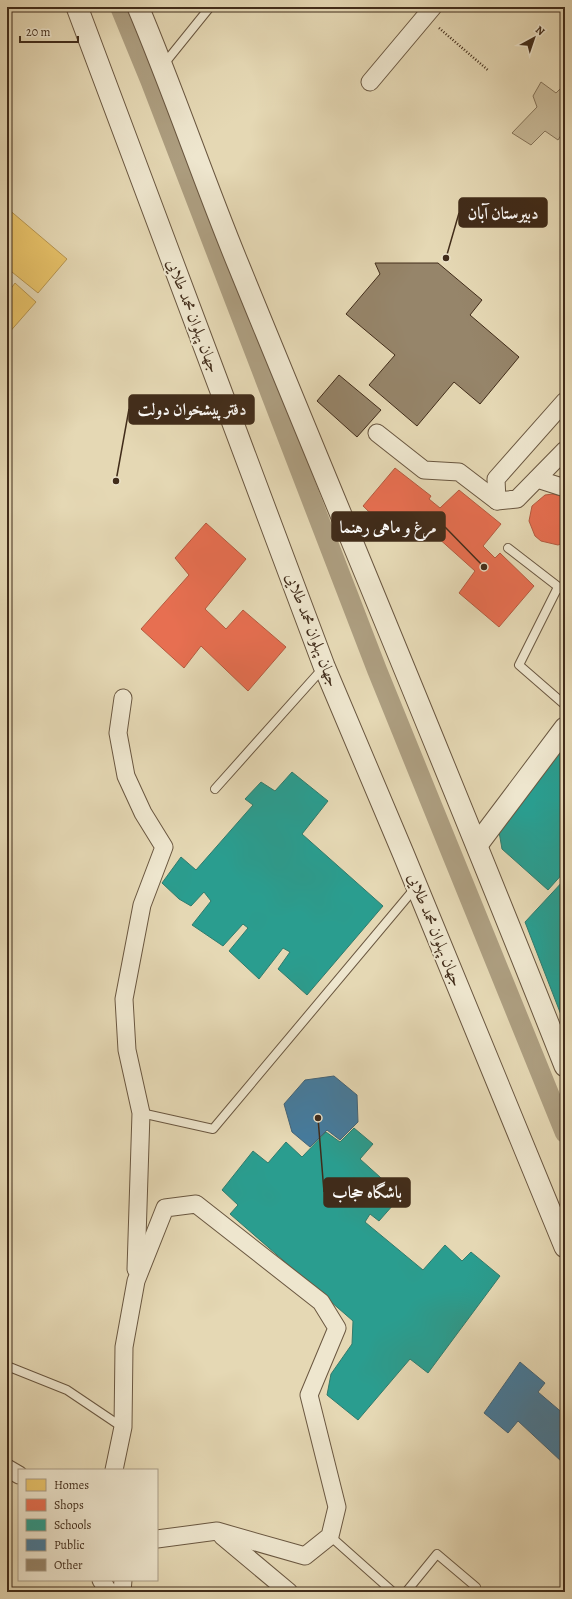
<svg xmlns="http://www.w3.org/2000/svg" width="572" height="1599" viewBox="0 0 572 1599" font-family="Alegreya,Amiri,serif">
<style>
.green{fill:#c9bb9a;stroke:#85745a}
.homes{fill:#e9c46a;stroke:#b79652}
.shops{fill:#e76f51;stroke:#b55b40}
.schools{fill:#2a9d8f;stroke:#317b6c}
.public{fill:#457b9d;stroke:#446376}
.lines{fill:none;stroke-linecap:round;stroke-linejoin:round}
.canal{stroke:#ad9e80;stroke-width:20}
.building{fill:#96856a;stroke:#412c1a}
.service-casing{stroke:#6a5740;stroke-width:10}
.minor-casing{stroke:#6a5740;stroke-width:19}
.tertiary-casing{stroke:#6a5740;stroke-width:23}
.path{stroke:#412c1a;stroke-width:2.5;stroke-dasharray:1 2;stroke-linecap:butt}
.service{stroke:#eee6ce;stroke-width:8}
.minor{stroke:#eee6ce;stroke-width:17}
.tertiary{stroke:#eee6ce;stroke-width:21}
.labels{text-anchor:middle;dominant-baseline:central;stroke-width:4;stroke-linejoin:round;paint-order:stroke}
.street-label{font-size:16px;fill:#412c1a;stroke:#eee6ce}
.leader{fill:none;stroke:#412c1a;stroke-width:1.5}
.callout-dot{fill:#412c1a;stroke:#eee6ce;stroke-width:1.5}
.callout{fill:#412c1a;stroke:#412c1a;stroke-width:1.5}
.callout-label{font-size:17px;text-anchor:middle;font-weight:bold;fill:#fff}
</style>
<rect width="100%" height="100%" fill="#e5d8b4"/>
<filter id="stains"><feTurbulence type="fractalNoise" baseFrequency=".005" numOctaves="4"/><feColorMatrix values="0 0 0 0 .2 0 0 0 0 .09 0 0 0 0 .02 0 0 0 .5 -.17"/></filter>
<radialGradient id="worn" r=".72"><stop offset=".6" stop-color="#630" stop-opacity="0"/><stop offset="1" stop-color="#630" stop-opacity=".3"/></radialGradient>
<!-- green -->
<path class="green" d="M541,82L556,93L565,84V129L558,140L545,131L531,145L512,133L537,107L533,96Z"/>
<!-- homes -->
<g class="homes">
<path d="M7,208L67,259L38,293L7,268Z"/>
<path d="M15,283L36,302L7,335V294Z"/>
</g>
<!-- shops -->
<g class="shops">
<path d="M395,468L431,496L429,499L440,508L459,490L501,524L483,546L495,558L500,553L534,586L499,627L459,593L475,571L417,519L396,538L363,506Z"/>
<path d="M553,494L565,497V542L558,545L541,541L535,536L529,521L532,506L545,495Z"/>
<path d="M206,523L246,559L205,609L226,629L243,610L286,647L248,691L201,646L184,668L141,629L189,575L175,558Z"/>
</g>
<!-- schools -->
<g class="schools">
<path d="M565,743V871L548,890L502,849L498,826Z"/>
<path d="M292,772L328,801L302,834L383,906L307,995L278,969L290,952L283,948L259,979L229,951L248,928L243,924L223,946L192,925L211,901L204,892L191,906L179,899L162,883L181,857L196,870L253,805L245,799L261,782L275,791Z"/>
<path d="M565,879V1025L525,922Z"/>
<path d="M354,1128L373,1144L360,1159L401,1196L379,1221L370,1214L365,1222L423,1270L445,1245L462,1261L471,1252L500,1276L428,1373L410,1359L358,1420L327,1395L331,1374L352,1344L353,1321L230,1214L238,1205L222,1190L253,1151L268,1163L286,1142L302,1157L326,1132L340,1142Z"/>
</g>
<!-- public -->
<g class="public">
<path d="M334,1076L357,1095L358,1122L340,1140L327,1130L310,1147L292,1132L284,1104L305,1080Z"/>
<path d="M520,1362L545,1383L538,1392L565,1415V1458L562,1462L518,1421L508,1433L484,1413Z"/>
</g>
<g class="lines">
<!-- canal -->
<path class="canal" d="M120,7L150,80L377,670L565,1133"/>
</g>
<!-- building -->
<g class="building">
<path d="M375,263H438L482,300L470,315L519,357L480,404L454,382L417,426L369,385L395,355L346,314L380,274Z"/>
<path d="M339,375L381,410L357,437L317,401Z"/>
</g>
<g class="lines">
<!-- service casing -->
<g class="service-casing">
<g id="service">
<path d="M164,64L210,7"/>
<path d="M508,548L565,592"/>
<path d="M558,587L519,665L565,705"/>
<path d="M215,789L324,667"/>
<path d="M141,1113L213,1129L415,888"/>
<path d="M7,1366L67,1390L122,1427"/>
<path d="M330,1536L393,1592"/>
<path d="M406,1592L437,1554L476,1587L471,1592"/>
</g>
</g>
<!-- minor casing -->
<g class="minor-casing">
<g id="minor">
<path d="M370,82L433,7"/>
<path d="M377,433L424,470L459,472L497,501L517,499L565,450"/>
<path d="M537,479L565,488"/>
<path d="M497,501L496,479L565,401"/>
<path d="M123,698L118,733L126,776L143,813L164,847L142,905L124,999L127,1050L141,1113L136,1269"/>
<path d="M7,1468L19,1475"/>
<path d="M114,1470L123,1427L124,1347L136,1281L165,1208L196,1204L321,1302L337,1328L309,1395L337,1507L330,1536L305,1556L217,1531L157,1539"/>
<path d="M222,1536L289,1592"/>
<path d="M101,1580L109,1592"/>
<path d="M122,1592L123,1580"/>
</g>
</g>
<!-- tertiary casing -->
<g class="tertiary-casing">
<g id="tertiary">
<path d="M77,7L324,666L403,853L565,1247"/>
<path d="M138,7C174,92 203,179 238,264C347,531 459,797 565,1066"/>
<path d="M477,845L565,728"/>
</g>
</g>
<!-- path -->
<path class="path" d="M439,28L489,71"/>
<!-- service -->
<use href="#service" class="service"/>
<!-- minor -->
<use href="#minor" class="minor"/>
<!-- tertiary -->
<use href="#tertiary" class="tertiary"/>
</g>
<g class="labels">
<!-- street labels -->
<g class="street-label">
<text transform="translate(193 316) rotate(69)">جهان پهلوان محمد طلایی</text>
<text transform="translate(312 630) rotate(69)">جهان پهلوان محمد طلایی</text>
<text transform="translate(435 930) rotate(68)">جهان پهلوان محمد طلایی</text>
</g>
</g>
<!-- callouts -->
<path class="leader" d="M446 258L459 213M116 481L129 409M484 567L445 527M318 1118L324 1192"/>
<g class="callout-dot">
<circle cx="446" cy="258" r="4"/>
<circle cx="116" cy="481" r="4"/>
<circle cx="484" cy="567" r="4"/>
<circle cx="318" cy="1118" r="4"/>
</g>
<g class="callout">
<rect x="459" y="198" width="88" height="29" rx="4"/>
<rect x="129" y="395" width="125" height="29" rx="4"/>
<rect x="332" y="512" width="113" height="29" rx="4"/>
<rect x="324" y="1178" width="86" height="29" rx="4"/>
</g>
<g class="callout-label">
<text x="503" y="219">دبیرستان آبان</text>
<text x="192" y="415">دفتر پیشخوان دولت</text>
<text x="388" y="533">مرغ و ماهی رهنما</text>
<text x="367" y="1198">باشگاه حجاب</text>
</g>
<!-- margin -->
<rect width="572" height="1599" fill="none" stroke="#e5d8b4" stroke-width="24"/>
<rect x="8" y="8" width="556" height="1583" fill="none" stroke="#412c1a" stroke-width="2"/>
<rect x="12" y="12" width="548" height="1575" fill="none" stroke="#412c1a"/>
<!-- legend -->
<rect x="18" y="1469" width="140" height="112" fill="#eee6ce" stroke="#a99c86"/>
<rect x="26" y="1479" width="20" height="12" fill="#e9c46a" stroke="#a99c86"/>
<text x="54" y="1489" font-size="12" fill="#412c1a">Homes</text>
<rect x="26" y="1499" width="20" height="12" fill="#e76f51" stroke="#a99c86"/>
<text x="54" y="1509" font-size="12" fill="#412c1a">Shops</text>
<rect x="26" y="1519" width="20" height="12" fill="#2a9d8f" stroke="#a99c86"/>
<text x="54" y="1529" font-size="12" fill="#412c1a">Schools</text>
<rect x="26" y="1539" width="20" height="12" fill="#457b9d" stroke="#a99c86"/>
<text x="54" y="1549" font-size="12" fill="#412c1a">Public</text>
<rect x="26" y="1559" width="20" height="12" fill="#96856a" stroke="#a99c86"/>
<text x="54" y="1569" font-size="12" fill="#412c1a">Other</text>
<!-- north arrow -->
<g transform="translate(534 38) rotate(40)" stroke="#eee6ce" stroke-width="3" paint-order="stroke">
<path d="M0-3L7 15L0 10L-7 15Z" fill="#412c1a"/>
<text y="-6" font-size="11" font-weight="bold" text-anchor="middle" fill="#412c1a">N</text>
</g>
<!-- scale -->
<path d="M20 36v6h58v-6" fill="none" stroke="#412c1a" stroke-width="2"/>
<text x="26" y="36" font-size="12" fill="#412c1a" stroke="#eee6ce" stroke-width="3" paint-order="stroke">20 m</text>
<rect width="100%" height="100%" filter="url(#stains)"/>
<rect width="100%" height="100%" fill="url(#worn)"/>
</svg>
